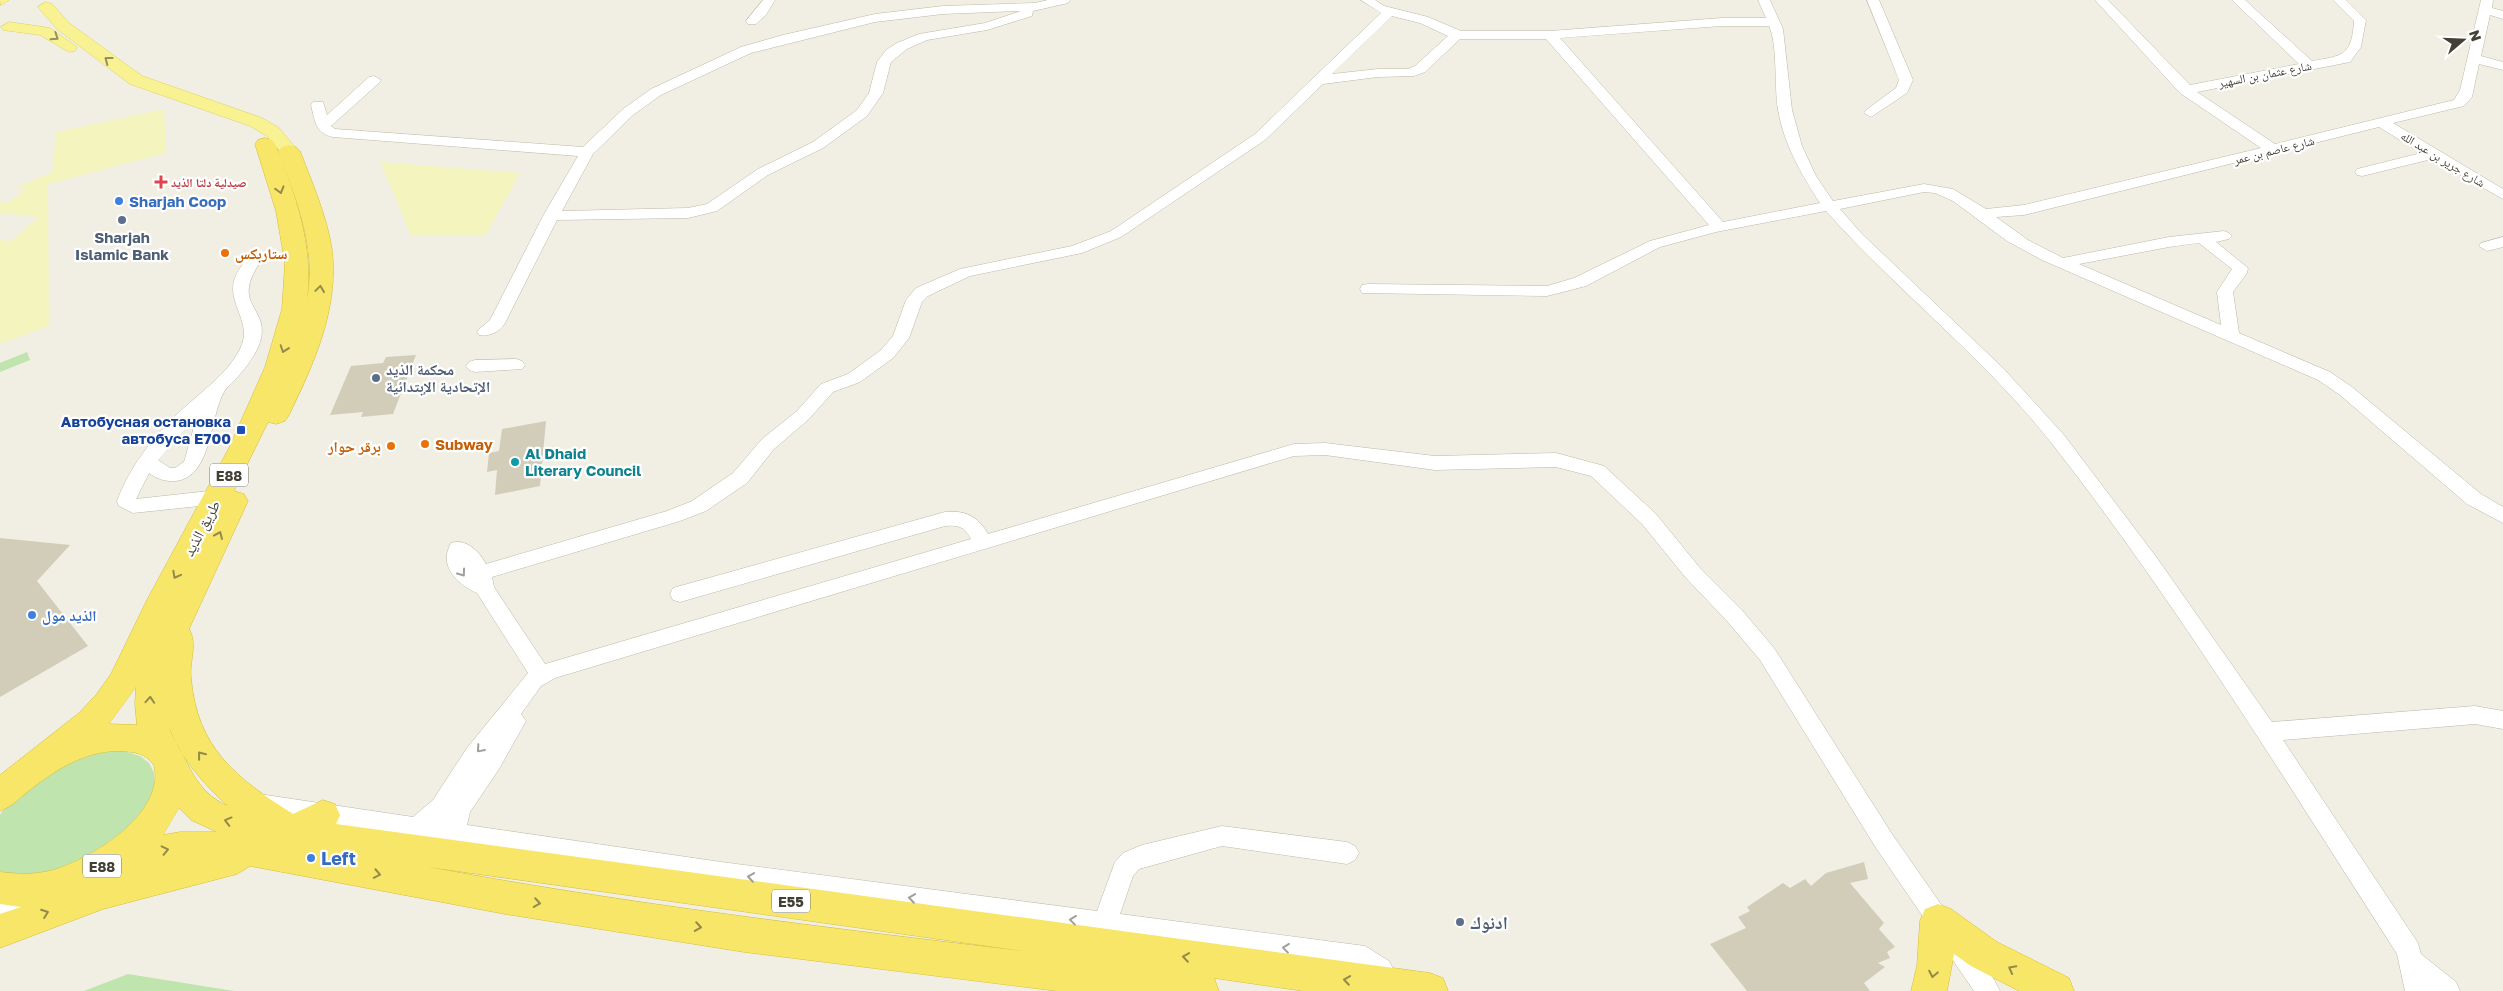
<svg xmlns="http://www.w3.org/2000/svg" width="2503" height="991" viewBox="0 0 2503 991" font-family="'Golos Text','Noto Naskh Arabic',sans-serif">
<style>
.green{fill:#bfe4ad}
.sand{fill:#f4f4bf}
.building{fill:#d2cdb9}
.lines{fill:none;stroke-linecap:round;stroke-linejoin:round}
.minor-casing{stroke:#bbb9a6;stroke-width:1}
.major-casing{stroke:#ddd265;stroke-width:1}
.highway-casing{stroke:#d5bd39;stroke-width:1}
.minor{fill:#fff;fill-rule:evenodd}
.major{fill:#f9f293;fill-rule:evenodd}
.highway{fill:#f7e668;fill-rule:evenodd}
.oneway{stroke:#94905f}
.oneway2{stroke:#938a4b}
.oneway3{stroke:#a09f9a}
.health-dot{fill:#e0444e;stroke:#fff;stroke-width:2}
.shop-dot{fill:#3f7fe0;stroke:#fff;stroke-width:2}
.service-dot{fill:#5c6f8a;stroke:#fff;stroke-width:2}
.food-dot{fill:#e8710a;stroke:#fff;stroke-width:2}
.transit-dot{fill:#1a4fb4;stroke:#fff;stroke-width:2}
.culture-dot{fill:#0f9aa8;stroke:#fff;stroke-width:2}
.labels{text-anchor:middle;dominant-baseline:central;stroke-width:4.5;stroke-linejoin:round;paint-order:stroke}
.far-street-label{font-size:12px;fill:#423f34;stroke:#fff}
.far-health-label{font-size:12px;font-weight:bold;fill:#be3a42;stroke:#fff;text-anchor:start}
.shield{fill:#fff;stroke:#7b7971;stroke-width:1}
.shield-label{font-size:14px;font-weight:bold;fill:#423f34}
.shop-label{font-size:15px;font-weight:bold;fill:#366cbe;stroke:#fff;text-anchor:start}
.service-label{font-size:15px;font-weight:bold;fill:#4e5e75;stroke:#fff}
.food-label{font-size:15px;font-weight:bold;fill:#c56008;stroke:#fff;text-anchor:start}
.transit-label{font-size:15px;font-weight:bold;fill:#164399;stroke:#fff;text-anchor:end}
.culture-label{font-size:15px;font-weight:bold;fill:#0d838f;stroke:#fff;text-anchor:start}
.street-label{font-size:15px;fill:#423f34;stroke:#fff}
.near-shop-label{font-size:18px;font-weight:bold;fill:#366cbe;stroke:#fff;text-anchor:start}
.near-service-label{font-size:18px;font-weight:bold;fill:#4e5e75;stroke:#fff;text-anchor:start}
</style>
<rect width="100%" height="100%" fill="#f1efe3"/>
<!-- green -->
<g class="green">
<path d="M27,352L30,360L0,372V363Z"/>
<path d="M106,751H124L140,756L149,763L154,773L155,788L136,826L74,870L11,877L0,871V815L5,807L60,764Z"/>
<path d="M128,974L234,991H84Z"/>
</g>
<!-- sand -->
<g class="sand">
<path d="M164,109L166,153L48,184L49,326L0,344V240L11,241L39,217L0,213V202L6,203L26,190L15,188L52,172L56,132Z"/>
<path d="M380,162L520,173L485,236L411,235Z"/>
</g>
<!-- building -->
<g class="building">
<path d="M416,355L393,414L361,417L363,412L330,415L351,366L383,363L386,357Z"/>
<path d="M546,421L540,486L495,495L497,470L487,472L489,453L499,451L502,429Z"/>
<path d="M0,538L70,545L37,581L88,646L0,697Z"/>
<path d="M1864,862L1868,879L1850,883L1884,923L1879,929L1895,947L1887,952L1890,958L1878,963L1885,967L1864,983L1870,991H1747L1710,944L1746,928L1738,917L1750,911L1747,907L1783,883L1790,888L1805,879L1811,886L1826,873Z"/>
</g>
<g class="lines">
<!-- minor casing -->
<g class="minor-casing">
<g id="minor">
<path d="M763,0H775L766,15L756,24H748L746,21Z"/>
<path d="M1048,0H1070L1068,3L1033,11L1032,16L987,30L927,40L907,49L891,62L883,93L867,116L823,148L768,175L717,211L688,218L557,220L505,323C500,332 489,337 479,335L477,331L490,320L543,216L578,156L333,137C315,133 315,121 311,105L313,102H323L327,115L369,77L374,76L381,80L379,83L331,126L335,129L583,147L623,109L651,89L741,47L783,35L875,14L943,6L1035,3ZM1021,11L985,23L919,34L897,43L886,50L877,62L869,93L857,110L813,142L758,169L707,204L688,208L562,211L593,154L633,115L661,95L751,53L875,22L943,14Z"/>
<path d="M1361,0H1375L1384,6L1428,17L1461,31H1550L1722,18H1766L1758,0H1770L1783,29L1792,110L1802,146L1816,176L1833,201L1924,184L1953,189L1986,209L2024,205L2261,148L2180,93L2095,0H2108L2190,85L2299,64L2232,0H2245L2312,61C2342,56 2352,56 2354,21L2333,0H2346L2366,20L2361,47L2350,62L2197,92L2275,144L2454,100L2460,90L2481,0H2493L2492,8L2503,11V19L2490,15L2481,56L2503,62V70L2479,64L2472,97L2464,106L2393,123L2503,189V199L2432,159L2362,176L2357,175L2355,172L2357,169L2421,153L2379,127L2024,215L1996,217L2028,240L2063,258L2169,237L2224,231L2229,233L2232,236L2229,239L2216,242L2248,268L2247,273L2233,292L2239,333L2330,372L2352,387L2481,494L2503,507V523L2467,504L2340,395L2318,380L2042,260L2007,241L1953,201L1935,193L1924,192L1840,209L1862,234L2003,368L2064,435L2157,558L2272,722L2475,706L2503,711V729L2475,724L2283,740L2418,943L2421,954L2456,982L2460,991H2405L2397,954C2286,782 2179,606 2053,445C1986,359 1898,292 1826,211L1716,232L1660,247L1586,286L1547,296L1362,293L1360,289L1362,285L1368,284L1547,286L1574,278L1650,241L1709,225L1546,39H1460L1425,72L1414,76L1378,77L1323,84L1265,140L1121,237L1082,253L970,276L928,296L922,302L909,338L893,358L860,382L833,392L809,419L774,449L747,483L706,511L680,521L492,577L494,587L545,664L971,539C965,526 957,525 945,526L680,602L673,600L670,594L673,588L680,586L945,512C965,510 978,516 988,534L1294,444L1325,443L1435,456L1556,453L1597,464L1604,466L1656,514L1700,568L1741,609L1774,648L1892,834L1947,913L1984,961L2000,991H1974L1876,848L1760,660L1727,621L1686,578L1642,524L1591,476L1556,467L1435,470L1325,455L1294,456L555,678L541,686L521,714L526,721L499,769L470,812L467,825L721,862L1097,911L1115,862L1123,853L1142,845L1222,826L1347,842L1355,846L1359,853L1355,860L1347,864L1222,846L1139,869L1133,876L1120,914L1365,946L1389,961L1402,985L1400,991H1380L1371,977L1360,969L721,884L454,844L251,811L248,804L251,797L259,794L413,817L433,800L467,748L528,673L477,593C457,584 438,566 451,543C466,538 479,551 486,564L667,511L692,501L733,473L762,439L797,411L821,384L848,374L881,350L893,336L906,300L916,288L960,269L1072,246L1111,231L1255,134L1381,13ZM1392,16L1420,23L1448,36L1415,66L1408,69H1378L1332,74ZM1722,26H1769C1778,46 1774,86 1778,110C1784,144 1801,174 1820,203L1723,222L1560,38ZM2199,243L2232,269L2217,292L2221,325L2079,264L2169,247Z"/>
<path d="M1867,0H1879L1913,80L1907,93L1871,117L1864,113L1866,110L1896,88L1899,80Z"/>
<path d="M2503,237V247L2487,251L2479,246L2481,243Z"/>
<path d="M253,256L261,261C230,306 268,305 261,339C257,354 245,369 234,381C231,384 226,388 224,392C210,416 212,471 181,480C170,483 158,480 149,473L136,499L218,490L225,492L227,497L225,502L218,504L133,513L119,506L117,501C131,464 156,433 186,406C204,390 227,373 239,351C257,319 218,301 240,268C244,263 246,258 253,256ZM197,416L184,462L175,468H170L158,460Z"/>
<path d="M516,359L522,361L525,365L522,369L475,372L469,370L466,366L469,362L475,360Z"/>
<path d="M33,884L41,887L45,895L41,903L0,922V899Z"/>
</g>
</g>
<!-- major casing -->
<g class="major-casing">
<g id="major">
<path d="M0,0H9L1,5Z"/>
<path d="M46,2L52,4L69,23L142,76L262,118L279,128L298,151L295,155H283L267,136L250,126L130,84L57,29L38,7Z"/>
<path d="M9,22L50,28L77,47L75,51L69,52L40,35L3,30L1,27Z"/>
</g>
</g>
<!-- highway casing -->
<g class="highway-casing">
<g id="highway">
<path d="M265,138L272,140L275,144C295,193 314,246 307,299C317,248 296,198 278,151L282,147L289,145L296,147L300,151C312,183 327,216 332,250C339,309 314,363 289,415L285,421L276,424L268,422L234,491L244,494L248,501L189,629C198,644 189,662 191,678C197,748 236,778 293,814L323,800L335,804L340,815L336,824L1430,973L1443,978L1448,991H1303L1214,978L1219,991H1057L744,952L505,914L250,866L237,874L103,909L0,948V914L21,907L0,904V872C18,874 35,875 53,870C92,859 166,813 154,765C145,753 135,752 121,751C87,750 56,769 31,789C20,797 13,806 0,811V775L79,713L96,695L111,674L147,600L229,448L265,367L282,309L285,263L276,211L255,144L258,140ZM136,687L135,704L137,725L109,724ZM169,727C181,758 203,784 228,806C202,795 193,775 181,751C176,742 172,737 169,727ZM179,808L191,820L217,832H180L163,835ZM428,867L1030,952C829,928 627,904 428,867Z"/>
<path d="M1938,904L1951,909L1997,942L2069,978L2074,991H2019L1971,966L1954,954L1947,991H1911L1917,966L1920,921L1925,909Z"/>
</g>
</g>
<!-- minor -->
<use href="#minor" class="minor"/>
<!-- major -->
<use href="#major" class="major"/>
<!-- highway -->
<use href="#highway" class="highway"/>
</g>
<!-- one-way arrows -->
<defs><path id="oneway-chevron" d="M-2-3.5L2.5 0L-2 3.5" fill="none" stroke-width="1.6" stroke-linecap="round" stroke-linejoin="round" transform="scale(1.25)"/></defs>
<g class="oneway">
<use href="#oneway-chevron" transform="translate(55 37) rotate(34)"/>
<use href="#oneway-chevron" transform="translate(108 60) rotate(-143)"/>
</g>
<g class="oneway2">
<use href="#oneway-chevron" transform="translate(280 190) rotate(74)"/>
<use href="#oneway-chevron" transform="translate(320 289) rotate(-82)"/>
<use href="#oneway-chevron" transform="translate(284 349) rotate(109)"/>
<use href="#oneway-chevron" transform="translate(219 535) rotate(-66)"/>
<use href="#oneway-chevron" transform="translate(176 575) rotate(118)"/>
<use href="#oneway-chevron" transform="translate(150 700) rotate(-86)"/>
<use href="#oneway-chevron" transform="translate(201 755) rotate(-128)"/>
<use href="#oneway-chevron" transform="translate(228 821) rotate(-165)"/>
<use href="#oneway-chevron" transform="translate(165 850) rotate(-13)"/>
<use href="#oneway-chevron" transform="translate(377 874) rotate(11)"/>
<use href="#oneway-chevron" transform="translate(537 903) rotate(9)"/>
<use href="#oneway-chevron" transform="translate(45 913) rotate(-20)"/>
<use href="#oneway-chevron" transform="translate(698 927) rotate(9)"/>
<use href="#oneway-chevron" transform="translate(1186 957) rotate(-172)"/>
<use href="#oneway-chevron" transform="translate(2012 969) rotate(-152)"/>
<use href="#oneway-chevron" transform="translate(1933 974) rotate(101)"/>
<use href="#oneway-chevron" transform="translate(1347 980) rotate(-172)"/>
</g>
<g class="oneway3">
<use href="#oneway-chevron" transform="translate(462 573) rotate(54)"/>
<use href="#oneway-chevron" transform="translate(480 749) rotate(131)"/>
<use href="#oneway-chevron" transform="translate(751 877) rotate(-172)"/>
<use href="#oneway-chevron" transform="translate(912 898) rotate(-172)"/>
<use href="#oneway-chevron" transform="translate(1073 920) rotate(-173)"/>
<use href="#oneway-chevron" transform="translate(1286 948) rotate(-173)"/>
</g>
<!-- markers -->
<path class="health-dot" d="M158.5 174.5h5v5h5v5h-5v5h-5v-5h-5v-5h5z"/>
<g class="shop-dot">
<circle cx="119" cy="201" r="5"/>
<circle cx="32" cy="615" r="5"/>
<circle cx="311" cy="858" r="5"/>
</g>
<g class="service-dot">
<circle cx="122" cy="220" r="5"/>
<circle cx="376" cy="378" r="5"/>
<circle cx="1460" cy="922" r="5"/>
</g>
<g class="food-dot">
<circle cx="225" cy="253" r="5"/>
<circle cx="425" cy="444" r="5"/>
<circle cx="391" cy="446" r="5"/>
</g>
<rect class="transit-dot" x="236" y="425" width="10" height="10" rx="2.5"/>
<circle class="culture-dot" cx="515" cy="462" r="5"/>
<g class="labels">
<!-- far-street labels -->
<g class="far-street-label">
<text transform="translate(2265 74) rotate(-11)">شارع عثمان بن السهير</text>
<text transform="translate(2274 150) rotate(-14)">شارع عاصم بن عمر</text>
<text transform="translate(2443 159) rotate(31)">شارع جرير بن عبد الله</text>
</g>
<!-- far-health labels -->
<g class="far-health-label">
<text x="171" y="182">صيدلية دلتا الذيد</text>
</g>
<!-- shield labels -->
<g class="shield">
<rect x="210" y="463.5" width="38" height="23" rx="4"/>
<rect x="83" y="854.5" width="38" height="23" rx="4"/>
<rect x="772" y="889.5" width="38" height="23" rx="4"/>
</g>
<g class="shield-label">
<text x="229" y="475">E88</text>
<text x="102" y="866">E88</text>
<text x="791" y="901">E55</text>
</g>
<!-- shop labels -->
<g class="shop-label">
<text x="129" y="201">Sharjah Coop</text>
<text x="42" y="615">الذيد مول</text>
</g>
<!-- service labels -->
<g class="service-label">
<text x="122" y="237">Sharjah<tspan x="122" dy="17">Islamic Bank</tspan></text>
<text x="386" y="369" text-anchor="start">محكمة الذيد<tspan x="386" dy="17">الإتحادية الإبتدائية</tspan></text>
</g>
<!-- food labels -->
<g class="food-label">
<text x="235" y="253">ستاربكس</text>
<text x="435" y="444">Subway</text>
<text x="381" y="446" text-anchor="end">برقر حوار</text>
</g>
<!-- transit labels -->
<g class="transit-label">
<text x="231" y="421">Автобусная остановка<tspan x="231" dy="17">автобуса Е700</tspan></text>
</g>
<!-- culture labels -->
<g class="culture-label">
<text x="525" y="453">Al Dhaid<tspan x="525" dy="17">Literary Council</tspan></text>
</g>
<!-- street labels -->
<g class="street-label">
<text transform="translate(201 528) rotate(-62)">طريق الذيد</text>
</g>
<!-- near-shop labels -->
<g class="near-shop-label">
<text x="321" y="858">Left</text>
</g>
<!-- near-service labels -->
<g class="near-service-label">
<text x="1470" y="922">ادنوك</text>
</g>
</g>
<!-- north arrow -->
<g transform="translate(2463 40) rotate(71)" stroke="#ffffff" stroke-width="4" paint-order="stroke">
<path d="M0-4L9 19L0 12L-9 19Z" fill="#423f34"/>
<text y="-8" font-size="14" font-weight="bold" text-anchor="middle" fill="#423f34">N</text>
</g>
</svg>
